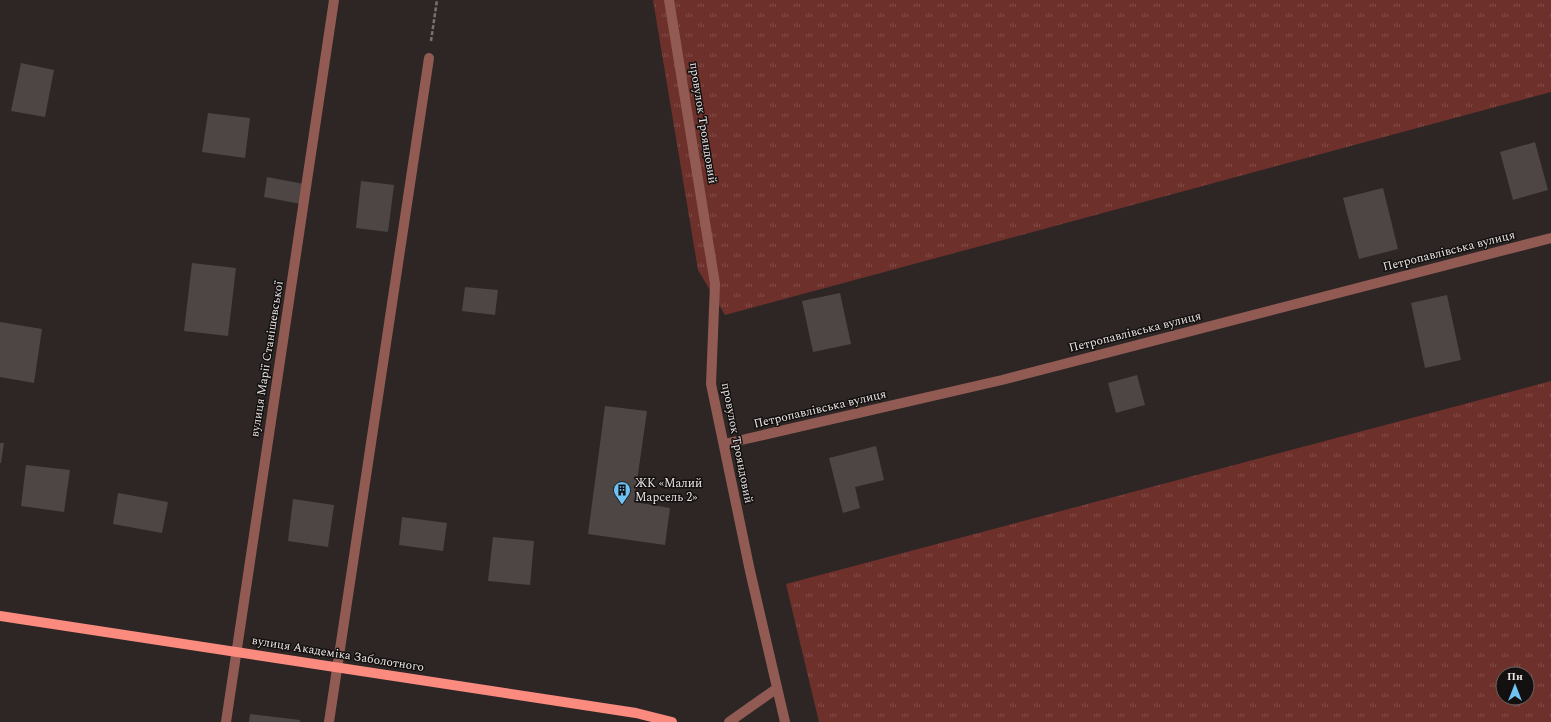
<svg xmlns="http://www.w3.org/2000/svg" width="1551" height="722" viewBox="0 0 1551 722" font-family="Spectral,serif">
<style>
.grass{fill:url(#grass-tufts);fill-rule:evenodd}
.building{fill:#4d4645}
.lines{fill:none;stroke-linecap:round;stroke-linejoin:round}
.path{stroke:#787171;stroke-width:2.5;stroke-dasharray:4 2;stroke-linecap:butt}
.street{stroke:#915b54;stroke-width:10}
.primary{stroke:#fb8b7f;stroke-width:10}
.labels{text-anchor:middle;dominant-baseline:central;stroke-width:3;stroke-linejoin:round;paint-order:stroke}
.street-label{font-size:12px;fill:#ebe6e6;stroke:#13100f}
.poi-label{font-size:12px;fill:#ebe6e6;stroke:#13100f;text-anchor:start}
</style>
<defs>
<pattern id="grass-tufts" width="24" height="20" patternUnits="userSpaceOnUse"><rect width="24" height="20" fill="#6e302b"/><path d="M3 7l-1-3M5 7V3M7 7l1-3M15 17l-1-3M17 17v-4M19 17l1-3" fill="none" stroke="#834e4a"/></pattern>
</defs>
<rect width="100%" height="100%" fill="#2d2625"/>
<!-- grass -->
<g class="grass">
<path d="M653,0H1551V92L725,315L698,270Z"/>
<path d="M1551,381V722H819L786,584ZM1503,674H1527V698H1503Z"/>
</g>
<!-- building -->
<g class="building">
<path d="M21,63L54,70L45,117L11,111Z"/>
<path d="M208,113L250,118L245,158L202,152Z"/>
<path d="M1535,142L1548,190L1513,200L1500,152Z"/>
<path d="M267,177L304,184L301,204L264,197Z"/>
<path d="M361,181L394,185L388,232L356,228Z"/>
<path d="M1383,188L1398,249L1359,259L1343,198Z"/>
<path d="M192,263L236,268L228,336L184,331Z"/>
<path d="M465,287L498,290L495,315L462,311Z"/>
<path d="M840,293L851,344L813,352L802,301Z"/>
<path d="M1447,295L1461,360L1425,368L1411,303Z"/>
<path d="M0,322L42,329L34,383L0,377Z"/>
<path d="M1137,375L1145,405L1116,413L1108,383Z"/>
<path d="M605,406L647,411L634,502L670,508L665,545L588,534Z"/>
<path d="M0,443H4L1,463H0Z"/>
<path d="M876,446L884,480L855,487L860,508L843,513L829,458Z"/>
<path d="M26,465L70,470L64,512L21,506Z"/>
<path d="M118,493L168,502L162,533L113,524Z"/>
<path d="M293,499L334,505L328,547L288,541Z"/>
<path d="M402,517L447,523L443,551L399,545Z"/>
<path d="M493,537L534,541L530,585L488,581Z"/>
<path d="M250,714L300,720V722H249Z"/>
</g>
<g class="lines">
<!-- path -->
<path class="path" d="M431,41L437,0"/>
<!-- street -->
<g class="street">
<path d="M669,0L715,284L711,384L750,571L785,722"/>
<path d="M724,444L1002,380L1551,238"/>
<path d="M226,722L334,0"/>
<path d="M329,722L429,58"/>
<path d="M729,722L776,689"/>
</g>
<!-- primary -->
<path class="primary" d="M0,616L636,713L672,722"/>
</g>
<!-- icons -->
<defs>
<g id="building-pin" transform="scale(0.9)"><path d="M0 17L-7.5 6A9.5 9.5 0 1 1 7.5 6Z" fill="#6fc2f4" stroke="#13100f"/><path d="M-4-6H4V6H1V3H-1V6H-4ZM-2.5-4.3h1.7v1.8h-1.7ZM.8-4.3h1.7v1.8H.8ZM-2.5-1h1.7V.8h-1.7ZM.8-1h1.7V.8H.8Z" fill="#111"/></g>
</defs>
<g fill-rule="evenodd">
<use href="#building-pin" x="622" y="490"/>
</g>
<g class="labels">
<!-- street labels -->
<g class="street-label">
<text transform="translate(703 123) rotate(81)">провулок Трояндовий</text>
<text transform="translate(1449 251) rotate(-14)">Петропавлівська вулиця</text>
<text transform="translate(1135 332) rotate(-14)">Петропавлівська вулиця</text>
<text transform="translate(267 359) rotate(-81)">вулиця Марії Станішевської</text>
<text transform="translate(820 409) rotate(-13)">Петропавлівська вулиця</text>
<text transform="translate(737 443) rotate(79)">провулок Трояндовий</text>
<text transform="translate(338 654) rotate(9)">вулиця Академіка Заболотного</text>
</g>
<!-- poi labels -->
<g class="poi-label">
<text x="635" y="483">ЖК «Малий<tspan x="635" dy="14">Марсель 2»</tspan></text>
</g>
</g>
<!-- north arrow -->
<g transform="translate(1515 686)"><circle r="19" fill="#13100f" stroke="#696665"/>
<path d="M0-3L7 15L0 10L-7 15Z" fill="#6fc2f4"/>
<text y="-6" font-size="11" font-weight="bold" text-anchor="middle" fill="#ebe6e6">Пн</text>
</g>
</svg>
